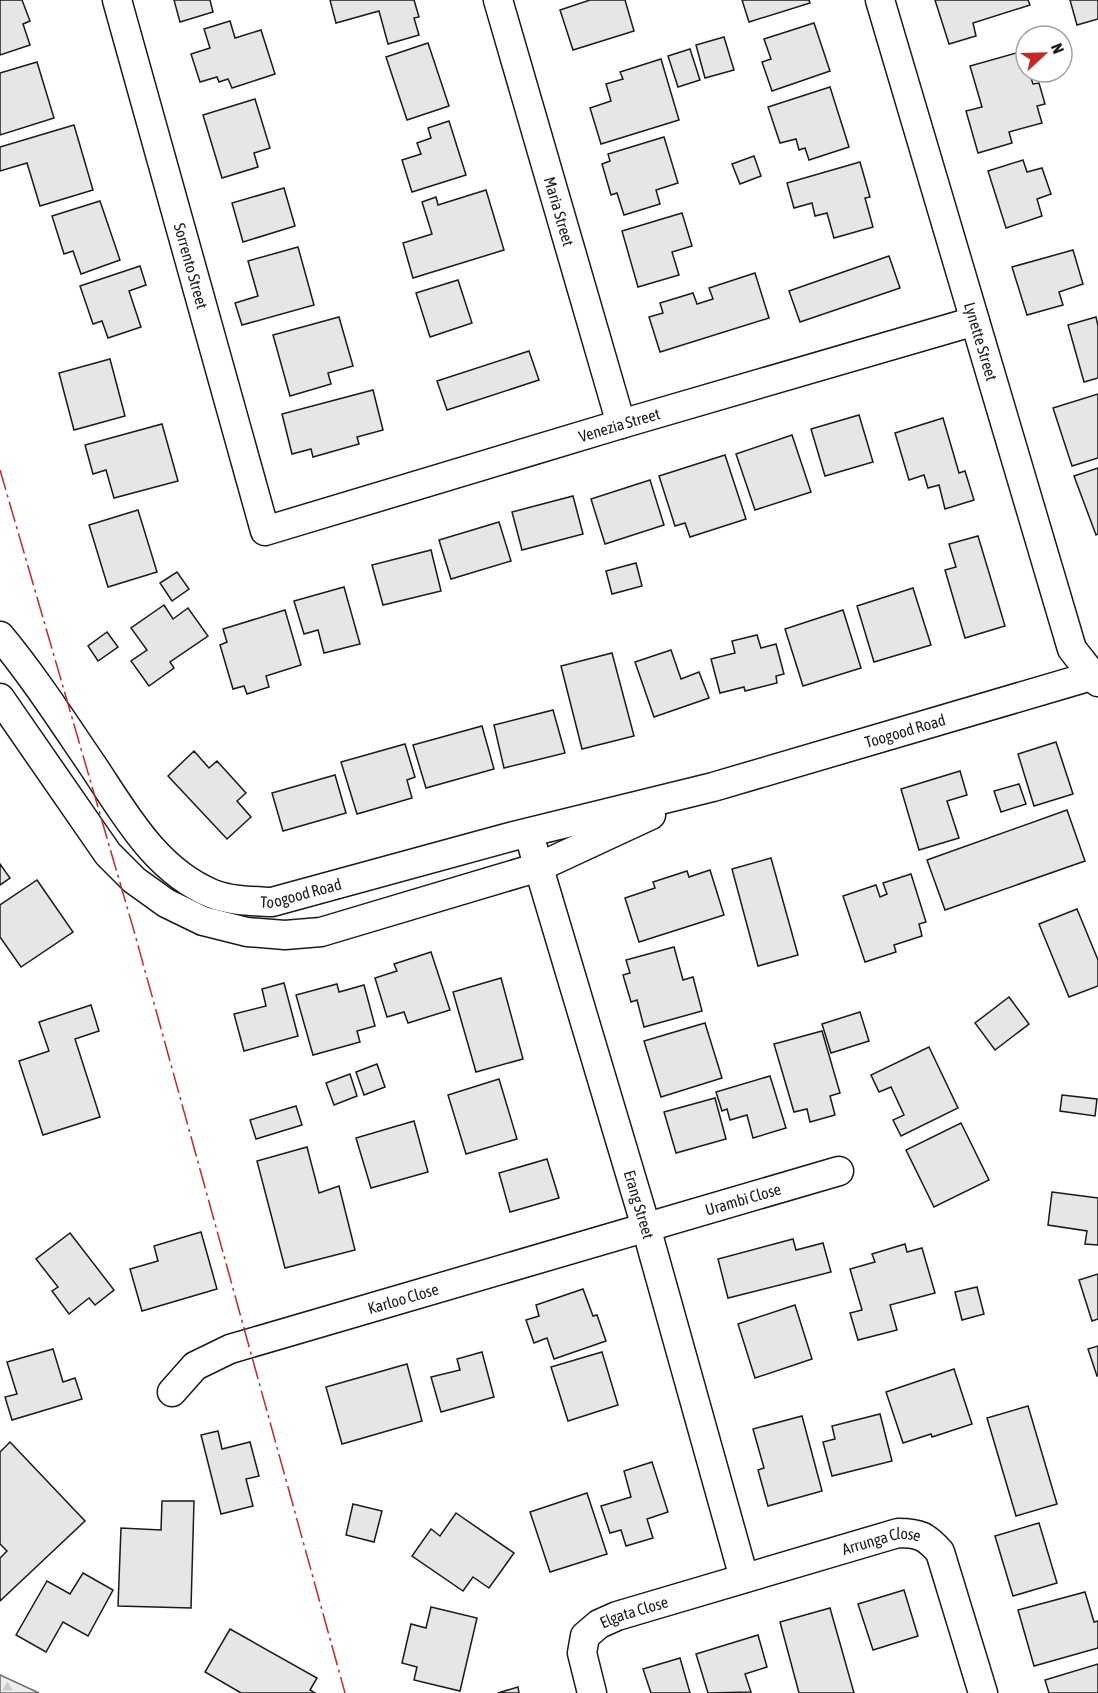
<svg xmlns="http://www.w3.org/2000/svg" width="1098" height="1693" viewBox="0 0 1098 1693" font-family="'Asap Condensed',sans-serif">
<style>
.forest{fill:url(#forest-firs);stroke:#6a6a6a;stroke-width:1.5}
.building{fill:#e6e6e6;stroke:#1a1a1a;stroke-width:1.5}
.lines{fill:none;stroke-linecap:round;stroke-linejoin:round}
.minor-casing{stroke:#1a1a1a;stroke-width:31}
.minor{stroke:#fff;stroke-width:28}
.power{stroke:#c62828;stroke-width:1.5;stroke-dasharray:21 4.5 3 4.5;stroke-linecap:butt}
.labels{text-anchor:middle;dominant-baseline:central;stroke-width:4.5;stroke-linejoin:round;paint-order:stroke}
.street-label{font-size:16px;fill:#1a1a1a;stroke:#fff}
</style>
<defs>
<pattern id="forest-firs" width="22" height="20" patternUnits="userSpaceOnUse" patternTransform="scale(1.5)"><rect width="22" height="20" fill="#ededed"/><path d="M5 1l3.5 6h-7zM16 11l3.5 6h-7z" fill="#cbcbcb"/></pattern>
</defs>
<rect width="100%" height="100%" fill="#fff"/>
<!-- forest -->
<path class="forest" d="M0,1675L39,1693H0Z"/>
<!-- building -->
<g class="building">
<path d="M0,0H22L30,21L23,24L30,45L0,55Z"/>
<path d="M174,0H210L213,12L180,22Z"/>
<path d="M330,0H414L419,17L414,18L419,35L388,44L379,11L336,23Z"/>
<path d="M590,0H625L634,31L573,50L560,10Z"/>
<path d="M742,0H809L810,3L749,22Z"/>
<path d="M935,0H1028L1030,5L973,23L976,36L949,44Z"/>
<path d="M1070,0H1098V19L1077,25Z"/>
<path d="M230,21L235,38L261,30L275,74L232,88L228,79L219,82L217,77L200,82L191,54L210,48L204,29Z"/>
<path d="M814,23L830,71L772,91L762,62L771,59L764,39Z"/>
<path d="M724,37L734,70L705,78L696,45Z"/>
<path d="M428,43L449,106L407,120L386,57Z"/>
<path d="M690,49L700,80L678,87L668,56Z"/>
<path d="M1023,51L1026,62V72H1029L1033,84L1039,83L1045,104L1037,106L1042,123L1009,132L1012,143L978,153L966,111L982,107L970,66Z"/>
<path d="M661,59L679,120L601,144L590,108L611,101L606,84L623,79L620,72Z"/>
<path d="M37,62L54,118L0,135V73Z"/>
<path d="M830,87L849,147L809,160L805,148L799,150L796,139L780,143L768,107Z"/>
<path d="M255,99L270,148L254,153L258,167L222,178L203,115Z"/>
<path d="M449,121L466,175L412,192L402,160L421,154L417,143L431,138L428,128Z"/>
<path d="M74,125L93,190L40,206L27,163L0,171V147Z"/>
<path d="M664,137L678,183L656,190L660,204L624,215L617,193L611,195L602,164L610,161L608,154Z"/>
<path d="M754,156L761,176L740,184L732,164Z"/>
<path d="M1023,160L1027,172L1042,168L1051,194L1037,199L1042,216L1006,228L988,171Z"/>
<path d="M860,162L870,197L865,198L873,227L834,238L827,213L815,216L812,203L794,208L787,183Z"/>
<path d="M284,188L295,226L243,242L232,203Z"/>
<path d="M486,190L504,250L413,278L403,243L432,234L422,202L436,197L438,205Z"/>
<path d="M100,201L120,260L81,274L73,251L64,254L52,216Z"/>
<path d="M682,213L692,246L672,252L679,275L638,287L622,231Z"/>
<path d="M298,247L314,305L242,325L235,303L258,296L248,261Z"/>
<path d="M1073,250L1083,284L1059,292L1063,305L1027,315L1012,267Z"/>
<path d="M889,256L900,288L800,322L789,291Z"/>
<path d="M140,266L146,285L129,291L141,327L108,338L102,321L93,324L80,286Z"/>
<path d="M755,273L769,318L660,352L649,317L663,313L660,303L693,293L697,304L713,299L709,288Z"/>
<path d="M458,280L472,323L430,337L416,293Z"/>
<path d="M339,317L353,366L328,373L331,384L290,396L273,335Z"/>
<path d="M1096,317L1098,326V378L1084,382L1068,325Z"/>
<path d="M529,351L539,380L447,410L437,381Z"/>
<path d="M110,359L125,416L74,430L59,373Z"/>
<path d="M373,390L383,430L357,437L359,444L313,457L311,449L292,454L282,414Z"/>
<path d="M1098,394V458L1072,466L1053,408Z"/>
<path d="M859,415L873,462L825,476L811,429Z"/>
<path d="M943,418L959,473L965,471L974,500L945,509L939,485L928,488L924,475L909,480L895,433Z"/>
<path d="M162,424L178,481L114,498L106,470L93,474L85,445Z"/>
<path d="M792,435L811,492L755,510L736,454Z"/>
<path d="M725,455L746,519L690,537L685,523L675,526L659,476Z"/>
<path d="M1098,468V534L1096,535L1074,476Z"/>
<path d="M650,480L664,525L605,544L591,499Z"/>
<path d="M573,496L583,534L522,550L512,512Z"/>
<path d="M138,510L157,572L108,587L89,525Z"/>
<path d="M499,522L511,561L451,579L439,540Z"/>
<path d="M978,536L1005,626L965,638L945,570L956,567L949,544Z"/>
<path d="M431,550L441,591L383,605L372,565Z"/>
<path d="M636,563L642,586L612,594L606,571Z"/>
<path d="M177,572L189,589L172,601L160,583Z"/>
<path d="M344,587L360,644L324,653L318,630L304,634L294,601Z"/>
<path d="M913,588L931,645L874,662L857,606Z"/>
<path d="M164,605L173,619L188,608L208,636L170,662L174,668L149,686L131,661L147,650L131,628Z"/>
<path d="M285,610L301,665L266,676L269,687L247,694L244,686L233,689L220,645L227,642L223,629Z"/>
<path d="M843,610L861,668L803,686L785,629Z"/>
<path d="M107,632L118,647L98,661L88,646Z"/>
<path d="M757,635L761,648L776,644L784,674L776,676L777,683L745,691L744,687L720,693L711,659L735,653L732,641Z"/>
<path d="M671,650L681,679L699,672L709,698L654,717L635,662Z"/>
<path d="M612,653L634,736L582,749L561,666Z"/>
<path d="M553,710L565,753L504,768L494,725Z"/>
<path d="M482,726L494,769L426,788L413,745Z"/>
<path d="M1056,742L1073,794L1034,806L1018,754Z"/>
<path d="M405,744L415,777L407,780L412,798L357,814L341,762Z"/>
<path d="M194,751L209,768L217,761L246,793L237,801L251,817L227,839L168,776Z"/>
<path d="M960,771L967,795L947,801L959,838L919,850L901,789Z"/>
<path d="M335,775L346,813L283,831L272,793Z"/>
<path d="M1019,784L1026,804L1001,812L994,791Z"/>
<path d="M1067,810L1085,861L945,910L927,860Z"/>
<path d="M771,858L798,955L758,966L732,869Z"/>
<path d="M0,864L10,878L0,885Z"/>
<path d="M710,870L724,915L639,942L625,898L655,888L653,882L687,871L689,877Z"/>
<path d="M911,874L926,922L919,924L922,936L894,945L896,952L865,962L843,896L876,885L880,897L887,894L883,883Z"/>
<path d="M37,880L73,932L21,967L0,937V905Z"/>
<path d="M1077,909L1098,960V986L1069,997L1039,924Z"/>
<path d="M674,947L683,980L693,977L702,1011L644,1027L637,1000L631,1002L623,975L630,973L626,960Z"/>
<path d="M431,952L450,1010L408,1023L404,1012L387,1017L375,978L397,971L394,964Z"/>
<path d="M501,978L523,1059L476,1072L453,992Z"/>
<path d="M284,983L298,1036L244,1051L234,1014L266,1006L262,989Z"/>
<path d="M337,984L339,992L364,985L375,1026L357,1031L360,1042L313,1055L296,995Z"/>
<path d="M1009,997L1029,1024L995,1050L975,1023Z"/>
<path d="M91,1005L99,1031L75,1039L100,1117L43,1135L19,1061L49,1051L39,1022Z"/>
<path d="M860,1012L869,1041L831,1053L822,1024Z"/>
<path d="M705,1023L722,1078L661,1097L644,1041Z"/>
<path d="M822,1031L840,1093L830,1096L835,1115L810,1122L807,1109L794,1112L774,1044Z"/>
<path d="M929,1047L958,1108L901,1136L893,1120L904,1115L891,1087L879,1092L871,1075Z"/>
<path d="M377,1064L385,1087L364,1095L356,1072Z"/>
<path d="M350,1074L357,1096L334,1105L326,1083Z"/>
<path d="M770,1076L786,1128L753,1138L747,1115L730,1120L727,1109L722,1111L716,1092Z"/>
<path d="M499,1079L517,1139L466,1154L448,1095Z"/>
<path d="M1062,1095L1097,1099L1095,1116L1060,1111Z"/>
<path d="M715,1098L726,1139L676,1153L664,1112Z"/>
<path d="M296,1106L302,1125L256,1139L250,1120Z"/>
<path d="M414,1121L428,1172L371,1188L356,1138Z"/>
<path d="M961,1123L989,1180L934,1207L906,1150Z"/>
<path d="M307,1147L319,1193L339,1186L355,1250L285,1268L257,1161Z"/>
<path d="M547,1159L559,1198L510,1212L499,1173Z"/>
<path d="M1052,1192L1098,1198V1245L1085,1244L1087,1231L1048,1225Z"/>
<path d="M201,1232L217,1289L142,1311L130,1269L158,1261L154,1246Z"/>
<path d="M70,1233L114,1290L95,1305L89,1298L69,1314L52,1291L58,1287L36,1259Z"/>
<path d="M793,1239L796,1250L823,1243L831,1272L728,1298L718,1259Z"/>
<path d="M905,1244L907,1252L922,1248L935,1293L890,1305L897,1330L858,1340L850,1313L862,1310L850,1269L875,1262L872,1254Z"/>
<path d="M1098,1274V1319L1092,1321L1079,1280Z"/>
<path d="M977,1287L984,1314L962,1320L955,1292Z"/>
<path d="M583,1289L593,1316L597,1315L606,1341L554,1359L547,1338L534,1343L526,1320L539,1316L536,1305Z"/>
<path d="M795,1305L812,1359L755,1378L738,1324Z"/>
<path d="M1098,1346V1376H1097L1088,1349Z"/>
<path d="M53,1349L63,1382L75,1378L82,1399L12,1420L5,1397L17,1394L7,1362Z"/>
<path d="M482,1352L494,1397L441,1412L431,1377L460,1370L457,1359Z"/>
<path d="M602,1352L618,1405L568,1421L551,1367Z"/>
<path d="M407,1364L422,1421L342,1444L326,1387Z"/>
<path d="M954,1369L972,1424L932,1437L931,1434L903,1443L886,1392Z"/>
<path d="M1028,1406L1057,1504L1016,1516L987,1418Z"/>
<path d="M880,1414L892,1461L832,1476L823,1442L835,1439L832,1426Z"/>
<path d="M802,1416L822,1491L768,1506L758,1470L764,1468L753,1429Z"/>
<path d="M218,1431L222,1449L250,1442L259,1476L246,1479L253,1506L221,1514L201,1435Z"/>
<path d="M10,1442L85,1521L0,1601V1558L7,1551L0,1544V1452Z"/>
<path d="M652,1462L668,1512L647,1519L653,1538L626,1546L621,1530L610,1533L601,1506L631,1497L624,1471Z"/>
<path d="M587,1493L607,1554L550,1572L530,1512Z"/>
<path d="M162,1501H194L191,1608L118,1606L121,1528L161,1530Z"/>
<path d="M353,1504L382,1511L374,1542L346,1535Z"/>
<path d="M456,1513L514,1553L489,1588L473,1577L463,1591L412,1556L431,1529L440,1536Z"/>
<path d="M1039,1523L1057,1583L1013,1596L995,1536Z"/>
<path d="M83,1573L113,1590L88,1636L63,1622L46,1652L16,1635L47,1581L70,1594Z"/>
<path d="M904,1590L918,1636L873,1650L858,1604Z"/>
<path d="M1085,1592L1094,1622L1098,1621V1648L1034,1666L1018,1610Z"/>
<path d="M431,1607L477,1618L460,1691L414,1680L417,1667L402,1663L411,1624L426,1628Z"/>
<path d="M830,1608L854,1693H799L780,1622Z"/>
<path d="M230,1629L317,1678L310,1690L315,1693H241L205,1672Z"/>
<path d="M758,1635L767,1667L745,1674L751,1692L708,1693L696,1654Z"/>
<path d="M680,1658L690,1693H651L643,1669Z"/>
<path d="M1098,1664V1693H1049L1045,1680Z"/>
<path d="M518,1687L519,1693H498Z"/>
</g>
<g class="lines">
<!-- minor casing -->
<g class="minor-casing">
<g id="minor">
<path id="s1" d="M117,0L265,531L621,424L975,321"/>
<path id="s2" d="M498,0L621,424"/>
<path id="s3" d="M880,0L1072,649L1098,682"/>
<path id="s4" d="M0,636C34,677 63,722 93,766C125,814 156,871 213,894C231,901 252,901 272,902L510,837L713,787L1098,674"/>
<path d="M0,698L108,854L134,880L166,903L203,921L247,932L285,935L321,932L539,867L651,815"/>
<path id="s5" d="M533,848L646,1227L744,1578"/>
<path id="s6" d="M172,1392L195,1366L230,1349L839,1171"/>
<path id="s7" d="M592,1693L582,1653L585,1636L599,1624L617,1616L898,1533C919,1533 926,1536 940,1552L983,1693"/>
</g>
</g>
<!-- minor -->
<use href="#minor" class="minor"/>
<!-- power -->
<path class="power" d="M0,470L134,931L345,1693"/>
</g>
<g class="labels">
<!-- street labels -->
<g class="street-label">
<text stroke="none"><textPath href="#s2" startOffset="220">Maria Street</textPath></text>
<text stroke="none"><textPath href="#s1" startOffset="276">Sorrento Street</textPath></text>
<text stroke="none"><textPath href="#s3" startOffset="356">Lynette Street</textPath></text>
<text stroke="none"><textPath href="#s1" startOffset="921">Venezia Street</textPath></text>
<text stroke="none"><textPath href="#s4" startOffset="1054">Toogood Road</textPath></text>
<text stroke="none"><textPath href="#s4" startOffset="428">Toogood Road</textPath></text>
<text stroke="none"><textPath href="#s6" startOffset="608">Urambi Close</textPath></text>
<text stroke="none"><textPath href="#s5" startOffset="372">Erang Street</textPath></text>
<text stroke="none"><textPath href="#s6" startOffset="254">Karloo Close</textPath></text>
<text stroke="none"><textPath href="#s7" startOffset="372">Arrunga Close</textPath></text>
<text stroke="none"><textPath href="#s7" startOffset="114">Elgata Close</textPath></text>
</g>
</g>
<!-- north arrow -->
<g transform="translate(1044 54) rotate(68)"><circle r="28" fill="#ffffff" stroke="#a3a3a3" stroke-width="1.5"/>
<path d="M0-4.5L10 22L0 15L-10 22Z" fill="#c62828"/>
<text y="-9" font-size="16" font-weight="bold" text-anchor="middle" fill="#1a1a1a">N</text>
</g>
</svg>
